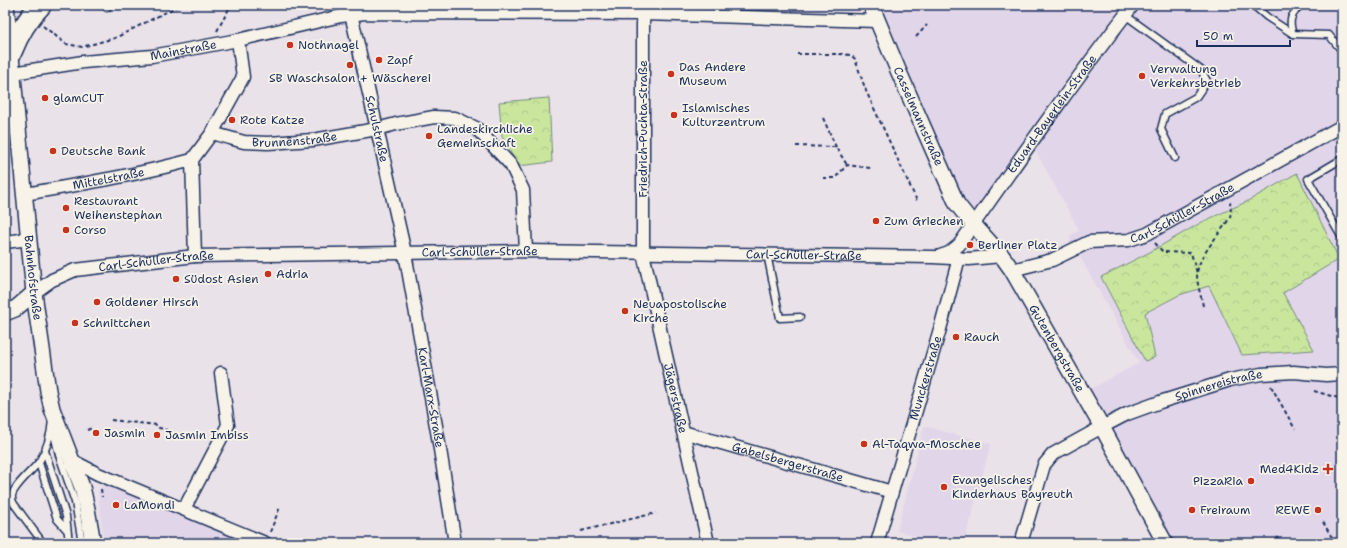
<svg xmlns="http://www.w3.org/2000/svg" width="1347" height="548" viewBox="0 0 1347 548" font-family="'Shantell Sans',sans-serif">
<style>
.built{fill:#e1d6e9}
.park{fill:url(#park-crowns);stroke:#728a7e}
.lines{fill:none;stroke-linecap:round;stroke-linejoin:round}
.service-casing{stroke:#1b2f5e;stroke-width:9}
.minor-casing{stroke:#1b2f5e;stroke-width:15}
.tertiary-casing{stroke:#1b2f5e;stroke-width:18}
.primary-casing{stroke:#1b2f5e;stroke-width:23}
.path{stroke:#1b2f5e;stroke-width:2;stroke-dasharray:4 3;stroke-linecap:butt}
.service{stroke:#f7f3e8;stroke-width:6}
.minor{stroke:#f7f3e8;stroke-width:12}
.tertiary{stroke:#f7f3e8;stroke-width:15}
.primary{stroke:#f7f3e8;stroke-width:20}
.poi-dot{fill:#c8321e;stroke:#f7f3e8;stroke-width:1.5}
.labels{text-anchor:middle;dominant-baseline:central;stroke-width:3.5;stroke-linejoin:round;paint-order:stroke}
.poi-label{font-size:12px;fill:#1b2f5e;stroke:#f7f3e8;text-anchor:start}
.street-label{font-size:12px;fill:#1b2f5e;stroke:#f7f3e8}
</style>
<defs>
<pattern id="park-crowns" width="20" height="18" patternUnits="userSpaceOnUse"><rect width="20" height="18" fill="#cae69d"/><path d="M2 6a3 3 0 1 1 6 0M12 15a3 3 0 1 1 6 0" fill="none" stroke="#adc68a"/></pattern>
</defs>
<rect width="100%" height="100%" fill="#eae2e9"/>
<filter id="ink" filterUnits="userSpaceOnUse"><feTurbulence type="fractalNoise" baseFrequency=".025" numOctaves="2"/><feDisplacementMap in="SourceGraphic" scale="8" xChannelSelector="R" yChannelSelector="G"/><feConvolveMatrix kernelMatrix="1 2 1 2 8 2 1 2 1" color-interpolation-filters="sRGB"/></filter>
<g filter="url(#ink)">
<!-- built -->
<g class="built">
<path d="M872,5H1342V543H1166L1084,392L1139,363L1069,237L1079,230L1030,141L973,222Z"/>
<path d="M924,426L991,444L964,543H942L897,531Z"/>
<path d="M108,483L248,543H104L98,492L103,484Z"/>
</g>
<!-- park -->
<g class="park">
<path d="M549,98L552,162L518,166L502,137L499,102Z"/>
<path d="M1297,173L1339,259L1283,293L1314,350L1242,355L1209,286L1179,295L1145,313L1155,357L1145,361L1101,277L1150,252L1202,222L1246,202Z"/>
</g>
<g class="lines">
<!-- service casing -->
<g class="service-casing">
<g id="service">
<path d="M106,5L107,8"/>
<path d="M1253,5L1267,17L1293,34L1329,35L1342,51"/>
<path d="M1125,15L1201,70L1207,81L1196,97L1165,114L1161,129L1175,158"/>
<path d="M1293,34C1288,20 1291,16 1300,5"/>
<path d="M1342,159L1308,179L1342,238"/>
<path d="M767,254L780,318L800,317"/>
<path d="M53,430L59,455L75,502L82,543"/>
<path d="M45,451L66,516L69,543"/>
<path d="M39,463L57,519L66,529"/>
<path d="M43,543L14,504C13,502 12,501 12,498C10,489 33,470 39,462C47,449 51,435 52,420"/>
</g>
</g>
<!-- minor casing -->
<g class="minor-casing">
<g id="minor">
<path id="s1" d="M349,5L405,253L438,437L455,543"/>
<path id="s2" d="M645,5L643,23V253L708,543"/>
<path id="s3" d="M13,73L83,62L152,56L238,40L341,16L365,13L644,14L877,21"/>
<path d="M5,102L15,101"/>
<path id="s4" d="M212,133L244,142L268,143L313,140L377,129L396,124L434,117L455,118L476,128L511,165L523,190L526,251"/>
<path id="s5" d="M25,194C81,184 137,175 192,160"/>
<path d="M5,242L29,239"/>
<path d="M195,256L192,160L212,133L243,77L238,40"/>
<path id="s6" d="M940,256L949,253L959,245C1016,164 1072,83 1133,5"/>
<path id="s7" d="M1012,270L1052,260L1089,242L1129,240L1147,234L1342,126"/>
<path id="s8" d="M34,293L52,280L75,270L195,256L526,251L933,257L969,259L1002,256"/>
<path id="s9" d="M683,432L892,492"/>
<path d="M73,461L98,474L265,543"/>
<path d="M184,509L228,425L221,373"/>
<path id="s10" d="M877,543L940,329L959,258"/>
<path id="s11" d="M1021,543L1044,465L1053,454L1102,427L1127,414L1160,402L1230,380L1261,374L1294,372L1326,375L1342,374"/>
</g>
</g>
<!-- tertiary casing -->
<g class="tertiary-casing">
<g id="tertiary">
<path id="s12" d="M6,5L34,293L48,391L52,409L82,487L87,509L93,543"/>
<path id="s13" d="M871,5L898,70L957,204L973,224L1002,256L1012,270L1102,427L1165,543"/>
<path d="M5,313L15,309L34,293"/>
</g>
</g>
<!-- primary casing -->
<g class="primary-casing">
<path id="primary" d="M11,53C18,35 27,19 41,5"/>
</g>
<!-- path -->
<g class="path">
<path d="M43,26L66,44L82,47L115,38L180,5"/>
<path d="M217,31L231,5"/>
<path d="M916,37L927,25"/>
<path d="M797,54H841L851,55L855,59L866,91L917,201"/>
<path d="M823,118L836,147"/>
<path d="M796,146L836,147L847,165"/>
<path d="M823,178H835L847,165L871,168"/>
<path d="M1155,243L1163,252L1191,253L1197,273"/>
<path d="M1203,306C1201,295 1197,285 1197,274C1198,256 1221,233 1230,217L1231,212L1230,202"/>
<path d="M1271,386L1295,429"/>
<path d="M1314,391L1342,399"/>
<path d="M111,420L157,425L159,428L165,429L171,435"/>
<path d="M87,430L92,428"/>
<path d="M101,489L102,497"/>
<path d="M1323,522L1335,543"/>
<path d="M581,531L656,513"/>
<path d="M270,532L280,507"/>
<path d="M1277,537L1281,543"/>
</g>
<!-- service -->
<use href="#service" class="service"/>
<!-- minor -->
<use href="#minor" class="minor"/>
<!-- tertiary -->
<use href="#tertiary" class="tertiary"/>
<!-- primary -->
<use href="#primary" class="primary"/>
</g>
</g>
<!-- markers -->
<g class="poi-dot">
<circle cx="290" cy="45" r="4"/>
<circle cx="379" cy="60" r="4"/>
<circle cx="350" cy="65" r="4"/>
<circle cx="671" cy="74" r="4"/>
<circle cx="1142" cy="76" r="4"/>
<circle cx="45" cy="98" r="4"/>
<circle cx="674" cy="115" r="4"/>
<circle cx="232" cy="120" r="4"/>
<circle cx="429" cy="136" r="4"/>
<circle cx="53" cy="151" r="4"/>
<circle cx="66" cy="208" r="4"/>
<circle cx="876" cy="221" r="4"/>
<circle cx="66" cy="230" r="4"/>
<circle cx="970" cy="245" r="4"/>
<circle cx="268" cy="274" r="4"/>
<circle cx="176" cy="279" r="4"/>
<circle cx="97" cy="302" r="4"/>
<circle cx="625" cy="311" r="4"/>
<circle cx="75" cy="323" r="4"/>
<circle cx="956" cy="337" r="4"/>
<circle cx="96" cy="433" r="4"/>
<circle cx="157" cy="435" r="4"/>
<circle cx="864" cy="444" r="4"/>
<path d="M1326 463h4v4h4v4h-4v4h-4v-4h-4v-4h4z"/>
<circle cx="1251" cy="481" r="4"/>
<circle cx="944" cy="487" r="4"/>
<circle cx="116" cy="505" r="4"/>
<circle cx="1192" cy="510" r="4"/>
<circle cx="1318" cy="510" r="4"/>
</g>
<g class="labels">
<!-- poi labels -->
<g class="poi-label">
<text x="298" y="45">Nothnagel</text>
<text x="387" y="60">Zapf</text>
<text x="679" y="67">Das Andere<tspan x="679" dy="14">Museum</tspan></text>
<text x="1150" y="69">Verwaltung<tspan x="1150" dy="14">Verkehrsbetrieb</tspan></text>
<text x="350" y="78" text-anchor="middle">SB Waschsalon + Wäscherei</text>
<text x="53" y="98">glamCUT</text>
<text x="682" y="108">Islamisches<tspan x="682" dy="14">Kulturzentrum</tspan></text>
<text x="240" y="120">Rote Katze</text>
<text x="437" y="129">Landeskirchliche<tspan x="437" dy="14">Gemeinschaft</tspan></text>
<text x="61" y="151">Deutsche Bank</text>
<text x="74" y="201">Restaurant<tspan x="74" dy="14">Weihenstephan</tspan></text>
<text x="884" y="221">Zum Griechen</text>
<text x="74" y="230">Corso</text>
<text x="978" y="245">Berliner Platz</text>
<text x="276" y="274">Adria</text>
<text x="184" y="279">Südost Asien</text>
<text x="105" y="302">Goldener Hirsch</text>
<text x="633" y="304">Neuapostolische<tspan x="633" dy="14">Kirche</tspan></text>
<text x="83" y="323">Schnittchen</text>
<text x="964" y="337">Rauch</text>
<text x="104" y="433">Jasmin</text>
<text x="165" y="435">Jasmin Imbiss</text>
<text x="872" y="444">Al-Taqwa-Moschee</text>
<text x="1319" y="469" text-anchor="end">Med4Kidz</text>
<text x="952" y="480">Evangelisches<tspan x="952" dy="14">Kinderhaus Bayreuth</tspan></text>
<text x="1243" y="481" text-anchor="end">PizzaRia</text>
<text x="124" y="505">LaMondi</text>
<text x="1200" y="510">Freiraum</text>
<text x="1310" y="510" text-anchor="end">REWE</text>
</g>
<!-- street labels -->
<g class="street-label">
<text stroke="none"><textPath href="#s3" startOffset="172">Mainstraße</textPath></text>
<text stroke="none"><textPath href="#s6" startOffset="183">Eduard-Bayerlein-Straße</textPath></text>
<text stroke="none"><textPath href="#s13" startOffset="121">Casselmannstraße</textPath></text>
<text stroke="none"><textPath href="#s1" startOffset="127">Schulstraße</textPath></text>
<text transform="translate(643 129) rotate(-90)">Friedrich-Puchta-Straße</text>
<text stroke="none"><textPath href="#s4" startOffset="84">Brunnenstraße</textPath></text>
<text stroke="none"><textPath href="#s5" startOffset="85">Mittelstraße</textPath></text>
<text stroke="none"><textPath href="#s7" startOffset="182">Carl-Schüller-Straße</textPath></text>
<text stroke="none"><textPath href="#s8" startOffset="453">Carl-Schüller-Straße</textPath></text>
<text stroke="none"><textPath href="#s8" startOffset="777">Carl-Schüller-Straße</textPath></text>
<text stroke="none"><textPath href="#s8" startOffset="129">Carl-Schüller-Straße</textPath></text>
<text stroke="none"><textPath href="#s12" startOffset="274">Bahnhofstraße</textPath></text>
<text stroke="none"><textPath href="#s13" startOffset="393">Gutenbergstraße</textPath></text>
<text stroke="none"><textPath href="#s10" startOffset="172">Munckerstraße</textPath></text>
<text stroke="none"><textPath href="#s11" startOffset="276">Spinnereistraße</textPath></text>
<text stroke="none"><textPath href="#s1" startOffset="401">Karl-Marx-Straße</textPath></text>
<text stroke="none"><textPath href="#s2" startOffset="397">Jägerstraße</textPath></text>
<text stroke="none"><textPath href="#s9" startOffset="109">Gabelsbergerstraße</textPath></text>
</g>
</g>
<!-- margin -->
<rect width="1347" height="548" fill="none" stroke="#f7f3e8" stroke-width="20"/>
<rect x="10" y="10" width="1327" height="528" fill="none" stroke="#1b2f5e" stroke-width="1.5" filter="url(#ink)"/>
<!-- scale -->
<path d="M1197 40v6h93v-6" fill="none" stroke="#1b2f5e" stroke-width="2"/>
<text x="1203" y="40" font-size="12" fill="#1b2f5e" stroke="#f7f3e8" stroke-width="3" paint-order="stroke">50 m</text>
</svg>
